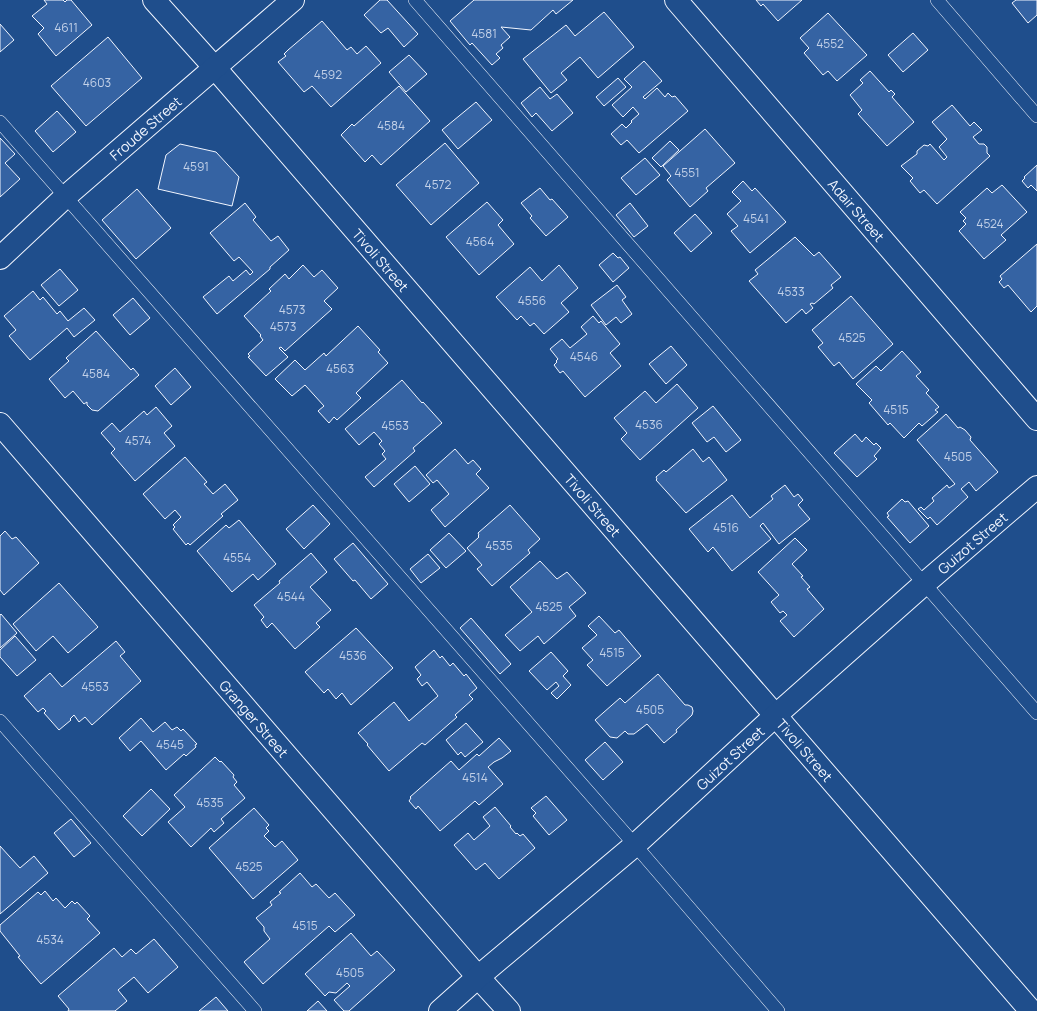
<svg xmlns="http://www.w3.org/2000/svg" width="1037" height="1011" viewBox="0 0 1037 1011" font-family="Manrope,sans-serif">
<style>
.building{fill:#3563a3;stroke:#f2f6ff}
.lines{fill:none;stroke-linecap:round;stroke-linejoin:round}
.lane-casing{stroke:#f2f6ff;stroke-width:14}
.street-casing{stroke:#f2f6ff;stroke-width:24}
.lane{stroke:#1f4e8c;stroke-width:13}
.street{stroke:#1f4e8c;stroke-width:22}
.labels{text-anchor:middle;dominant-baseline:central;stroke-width:3;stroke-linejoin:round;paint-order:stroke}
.number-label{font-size:12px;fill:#c3d1e8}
.street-label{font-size:14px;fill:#f2f6ff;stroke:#1f4e8c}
</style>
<rect width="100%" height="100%" fill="#1f4e8c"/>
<!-- building -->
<g class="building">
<path d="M44,0H63L65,2L67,0H71L92,25L56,56L38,34L44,28L32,16L47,4Z"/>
<path d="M380,0H387L418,34L404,47L388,28L381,33L364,15Z"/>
<path d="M474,0H573L556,14L553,10L531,30L501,27L510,37L501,45L503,48L496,54L500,58L492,65L472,43L470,45L450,21Z"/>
<path d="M756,0H802L778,21L763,4L761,6Z"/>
<path d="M1016,0H1037V15L1028,23L1012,3Z"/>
<path d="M604,12L634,47L598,78L580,57L561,73L567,80L551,93L523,59L566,25L575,36Z"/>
<path d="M828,13L867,55L837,81L828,71L823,75L804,53L809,48L800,38Z"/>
<path d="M322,21L347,50L351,47L357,54L366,46L381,63L331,107L312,86L304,92L278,62L286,56L284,54L288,50Z"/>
<path d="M0,24L14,40L0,52Z"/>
<path d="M913,33L928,50L903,72L888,55Z"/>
<path d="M108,37L142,78L86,126L51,86Z"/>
<path d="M409,55L427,74L406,92L389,72Z"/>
<path d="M644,61L662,81L643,97L645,99L657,88L665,97L668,93L672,97L675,96L688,111L639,153L627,140L621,145L611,134L622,124L626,128L632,122L631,121L639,114L633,107L623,117L612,105L632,87L624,79Z"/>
<path d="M870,71L889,92L891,90L895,94L892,97L914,122L887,146L858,114L862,110L850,95L863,83L860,80Z"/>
<path d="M618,78L626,87L604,106L596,97Z"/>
<path d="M399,86L430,121L381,165L372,155L365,162L341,135L352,124L354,126Z"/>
<path d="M540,87L550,99L557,94L573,113L552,131L536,113L532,117L521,103Z"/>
<path d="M476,102L492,120L458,149L442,130Z"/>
<path d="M952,105L970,126L974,122L982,130L973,137L979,144H984L987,147V153L990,156L937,204L924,190L920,193L910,181L913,178L901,166L917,154V151L924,145L928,146L930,144L944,160L947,157L939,147L947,139L932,122Z"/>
<path d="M57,111L76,132L53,152L35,131Z"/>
<path d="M705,129L735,163L706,188L708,191L690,207L667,180L671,176L663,166Z"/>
<path d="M0,138L15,154L5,163L20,179L0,197Z"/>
<path d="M670,141L679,150L661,167L652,158Z"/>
<path d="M445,143L479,183L431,225L396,185Z"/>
<path d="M180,144L216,152L239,177L232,206L158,189L166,155Z"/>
<path d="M645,158L660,175L636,195L621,178Z"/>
<path d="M1037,165V191L1031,185L1028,188L1022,181L1025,178L1024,177Z"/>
<path d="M743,181L752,191L755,188L786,222L750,253L731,231L738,226L727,214L741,201L732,192Z"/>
<path d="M1002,185L1027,212L1001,235L1006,240L984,259L959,231L966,224L963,221L966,218L960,212L987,188L992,193Z"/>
<path d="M540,188L550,200L552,199L568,217L546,236L530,218L532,216L521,203Z"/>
<path d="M137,189L171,228L136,259L102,220Z"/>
<path d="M487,202L503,220L498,225L514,244L479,275L446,237Z"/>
<path d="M245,203L256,217L253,220L271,241L278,236L289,250L270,267V269L217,314L203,297L229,276L233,281L246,270L250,275L253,272L239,257L234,261L210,233Z"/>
<path d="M630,203L648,226L634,237L616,215Z"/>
<path d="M695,214L712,233L691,252L674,233Z"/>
<path d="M795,237L814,256L819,252L841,277L831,285L833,288L814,304L812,303L810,304L813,308L806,314L802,309L786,323L749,281L758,274L755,270Z"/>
<path d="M1037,244V306L1031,312L1008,285L1004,288L999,282L1002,279L1000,276Z"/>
<path d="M613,253L618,258L620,257L629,268L613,282L599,265Z"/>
<path d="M303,265L314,277L322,270L338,288L324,301L332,309L285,351L281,347L279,348L288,357L266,376L248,357L250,356L248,354L263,340L260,336L261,335L244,316L271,291L269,289L285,274L289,279Z"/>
<path d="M559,265L578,288L561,303L569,312L544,334L534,323L530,326L521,316L517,320L496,297L530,267L542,281Z"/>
<path d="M60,269L78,290L59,306L41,285Z"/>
<path d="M617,285L626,297L622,300L632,314L621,323L616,317L606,325L591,305Z"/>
<path d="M33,291L40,300L43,297L57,314L60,311L68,321L84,308L95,320L74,337L67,328L30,360L9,336L16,330L4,316Z"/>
<path d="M851,296L893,344L853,379L839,362L834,366L818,347L823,343L812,330Z"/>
<path d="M133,298L150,318L130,335L113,315Z"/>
<path d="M593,316L599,323L601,321L620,344L610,353L621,366L585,397L563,371L560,373L554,365L557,362L556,361L558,359L550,349L562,339L570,348L587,334L581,327Z"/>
<path d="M358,326L380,350L378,352L388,363L356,393L361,398L337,420L334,417L329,423L318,411L324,406L305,385L292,396L275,379L295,360L305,370L324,353L326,356Z"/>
<path d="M96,331L131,370L133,368L139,375L98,411L92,410L87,405V402L84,404L73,391L65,398L49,379L69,361L66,358Z"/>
<path d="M671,346L687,365L666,384L649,364Z"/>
<path d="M902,351L921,372L916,376L929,390L926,393L939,407L935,410L938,412L922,426L919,423L904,438L890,423L888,425L869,403L872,400L856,384L876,366L881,371Z"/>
<path d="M175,368L191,387L171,405L155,386Z"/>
<path d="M402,380L422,403L423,402L442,423L413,448L415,451L374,487L365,477L386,459L382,454L385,451L379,444L382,441L374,432L359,445L345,429Z"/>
<path d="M677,384L698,408L640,460L621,439L627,433L614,418L645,391L656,403Z"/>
<path d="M713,406L741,440L726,452L714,437L707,442L692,423Z"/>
<path d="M156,407L172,426L164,433L175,446L135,481L111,453L115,449L101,433L112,423L120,432L144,411L147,415Z"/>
<path d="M946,414L958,428L960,427L965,430L971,437L970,440L998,472L976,491L969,482L961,489L968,497L937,525L930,517L928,519L918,509L921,507L924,510L934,501L932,498L947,485L949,488L955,484L917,440Z"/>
<path d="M855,434L862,442L866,437L874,445L876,443L881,448L874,456L877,459L857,477L834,453Z"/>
<path d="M455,449L468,464L473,460L481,469L476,474L489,488L445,527L431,510L449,494L437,480L433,483L426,475Z"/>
<path d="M693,449L703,462L709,457L727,480L686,513L656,480L657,479L656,477L664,470L666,472Z"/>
<path d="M185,457L207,482L204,484L213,494L225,484L238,500L221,514L223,516L190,545L188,543L186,545L173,529L175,527L173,525L181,517L175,510L165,519L143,494Z"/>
<path d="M415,466L430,484L409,502L394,484Z"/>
<path d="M785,485L794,497L798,494L803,500L798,505L810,519L779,544L763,523L760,526L771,539L732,571L713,547L708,552L689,529L732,495L750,518L773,499L771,496Z"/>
<path d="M902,499L905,502L908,501L929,526L910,543L887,517L889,516L887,513Z"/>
<path d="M313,505L330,524L304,549L286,529Z"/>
<path d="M510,505L540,539L528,550L530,553L492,586L477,569L482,565L467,548L479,537L478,536L479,535L478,533Z"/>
<path d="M239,520L276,564L258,580L253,574L232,592L197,551L226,525L229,528Z"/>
<path d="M5,531L12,539L16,537L39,563L4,595L0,590V536Z"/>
<path d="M449,533L466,551L446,568L430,550Z"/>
<path d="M795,538L807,550L792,564L803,576L801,577L810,587L807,589L824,609L794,637L780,621L787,615L783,611L780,613L771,602L779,595L758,572Z"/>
<path d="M353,543L388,584L371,599L355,580L353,581L334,559Z"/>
<path d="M311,553L327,572L310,587L331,610L316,623L320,627L295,649L272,623L267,628L261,620L264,617L254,605L280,583L279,581Z"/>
<path d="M428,554L440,568L421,583L410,569Z"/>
<path d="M540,561L557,579L567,572L586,593L569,607L576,616L544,644L538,636L520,651L505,635L532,612L510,587Z"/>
<path d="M59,583L98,627L68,653L53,636L36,651L13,624Z"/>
<path d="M1,614L17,633L0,648V615Z"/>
<path d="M599,616L615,633L619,630L641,656L607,686L587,665L593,660L582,648L597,635L588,626Z"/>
<path d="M471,618L511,664L500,674L460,628Z"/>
<path d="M356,628L393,668L351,705L342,693L336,699L328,689L324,693L305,672Z"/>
<path d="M15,636L36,660L17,676L0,657V650Z"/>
<path d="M116,641L125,652L120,656L141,681L92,725L85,717L79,722L74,715L70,719L71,720L59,730L44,713L46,711L43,708L38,712L24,696L50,673L62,687Z"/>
<path d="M434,650L440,658L442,656L450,666L453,663L464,676L466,674L477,688L469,695L473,699L455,715L457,717L425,745L422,743L389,771L367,745L368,744L358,733L394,702L409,721L438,696L427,682L422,686L417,679L421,675L415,667Z"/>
<path d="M551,652L568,671L563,676L571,685L557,699L551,693L559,686L556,682L547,690L529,671Z"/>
<path d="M658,674L685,705H688L692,707L693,711L692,715L676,730L677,732L664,743L647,724L634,734H628L625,731L617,738L610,737L595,720L620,698L625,703Z"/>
<path d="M141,718L153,732L165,722L172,730L177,727L181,731L183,729L197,744L195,745L196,747L186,756L184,754L166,770L141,741L130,751L119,738Z"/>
<path d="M466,723L483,742L465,757L461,752L458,755L446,740Z"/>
<path d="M499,738L511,751L502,758L494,762L488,767L503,784L479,805L475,801L440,831L418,806L416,809L409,801L411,798L410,797L451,761L459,770L477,754L479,756Z"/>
<path d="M605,742L623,762L603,780L585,760Z"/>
<path d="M215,757L220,762L221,761L234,775L233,777L237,782L234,785L245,798L221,819L224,823L214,832L211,828L191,847L168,822L185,807L174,795Z"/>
<path d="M151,789L170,809L142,836L123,816Z"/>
<path d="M546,796L567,820L549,835L533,816L536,813L531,808Z"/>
<path d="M495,807L511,826L510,827L516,834L517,833L520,836L523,834L535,848L499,879L485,863L476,870L454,845L468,833L474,840L490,826L483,817Z"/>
<path d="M254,808L269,825L266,828L269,831L264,836L275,847L282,841L298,860L253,899L209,848Z"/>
<path d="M71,819L91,843L74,857L54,833Z"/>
<path d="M0,846L20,868L34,856L48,873L0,914Z"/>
<path d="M300,873L312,887L316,884L329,898L335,893L355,915L335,932L329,926L263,984L244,962L270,939L264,931V927L256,918L272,905L270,902L281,893L279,892Z"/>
<path d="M45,891L53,901L56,898L65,908L72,901L75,904L77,902L90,916L87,919L100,933L41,984L18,957L20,956L0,931V925L38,892L41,895Z"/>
<path d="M351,933L371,956L377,951L395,970L349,1011H344L334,1000L350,986L347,983L336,993L329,992L325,996L305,974Z"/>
<path d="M154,939L178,967L148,993L134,977L118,990L127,1001L115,1011H68L69,1009L58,996L114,948L122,957L131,949L136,954Z"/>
<path d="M216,997L228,1011H199Z"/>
<path d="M318,1001L327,1011H307Z"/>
</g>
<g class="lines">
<!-- lane casing -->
<g class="lane-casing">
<g id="lane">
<path d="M415,0L1037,713"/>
<path d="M937,0L1037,116"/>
<path d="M0,122L635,845L778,1011"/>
<path d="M0,721L255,1011"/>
</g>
</g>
<!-- street casing -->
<g class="street-casing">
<g id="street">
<path id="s1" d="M154,0L215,68L1031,1011"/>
<path id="s2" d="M676,0L1037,419"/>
<path id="s3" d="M0,258L65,197L293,0"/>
<path id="s4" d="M0,424L478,977L509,1011"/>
<path id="s5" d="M440,1011L478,977L635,845L775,716L924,584L1037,487"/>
</g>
</g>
<!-- lane -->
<use href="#lane" class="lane"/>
<!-- street -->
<use href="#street" class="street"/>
</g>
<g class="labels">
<!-- number labels -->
<g class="number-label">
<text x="66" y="27">4611</text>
<text x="484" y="33">4581</text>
<text x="830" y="43">4552</text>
<text x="328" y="74">4592</text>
<text x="97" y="82">4603</text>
<text x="391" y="125">4584</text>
<text x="196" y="166">4591</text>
<text x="687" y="172">4551</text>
<text x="438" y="184">4572</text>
<text x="756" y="218">4541</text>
<text x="990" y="223">4524</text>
<text x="480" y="241">4564</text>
<text x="791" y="291">4533</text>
<text x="532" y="300">4556</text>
<text x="292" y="309">4573</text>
<text x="283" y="326">4573</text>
<text x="852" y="337">4525</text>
<text x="584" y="356">4546</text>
<text x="340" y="368">4563</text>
<text x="96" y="373">4584</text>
<text x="896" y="409">4515</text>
<text x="649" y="424">4536</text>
<text x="395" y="425">4553</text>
<text x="138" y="440">4574</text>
<text x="958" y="456">4505</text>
<text x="726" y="527">4516</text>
<text x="499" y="545">4535</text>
<text x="237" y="557">4554</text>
<text x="291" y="596">4544</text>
<text x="549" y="606">4525</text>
<text x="612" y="652">4515</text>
<text x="353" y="655">4536</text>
<text x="95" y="686">4553</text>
<text x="650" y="709">4505</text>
<text x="170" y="744">4545</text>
<text x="475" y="777">4514</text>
<text x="210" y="802">4535</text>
<text x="249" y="866">4525</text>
<text x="305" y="925">4515</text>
<text x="50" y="939">4534</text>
<text x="350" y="972">4505</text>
</g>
<!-- street labels -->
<g class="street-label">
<text stroke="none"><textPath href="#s3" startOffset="195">Froude Street</textPath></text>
<text stroke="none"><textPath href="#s2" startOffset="277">Adair Street</textPath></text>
<text stroke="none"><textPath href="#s1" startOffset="345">Tivoli Street</textPath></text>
<text stroke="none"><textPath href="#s1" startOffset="669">Tivoli Street</textPath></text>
<text stroke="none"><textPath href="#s5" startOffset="709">Guizot Street</textPath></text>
<text stroke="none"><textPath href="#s4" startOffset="389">Granger Street</textPath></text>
<text stroke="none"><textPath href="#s1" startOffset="993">Tivoli Street</textPath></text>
<text stroke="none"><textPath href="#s5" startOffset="385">Guizot Street</textPath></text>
</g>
</g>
</svg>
